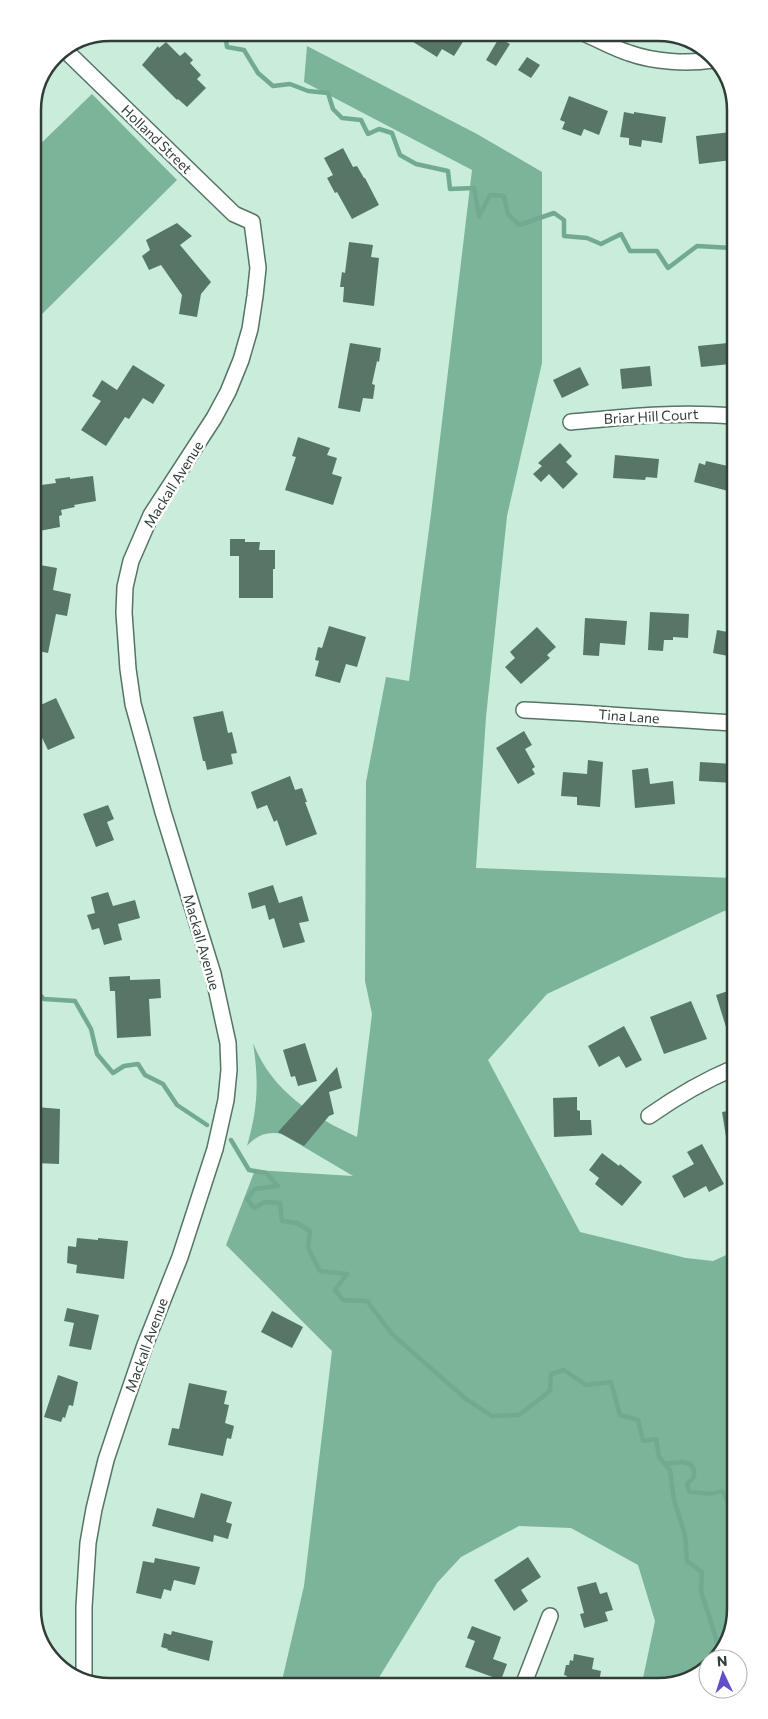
<svg xmlns="http://www.w3.org/2000/svg" width="768" height="1719" viewBox="0 0 768 1719" font-family="Commissioner,sans-serif">
<style>
.forest{fill:#7bb499}
.lines{fill:none;stroke-linecap:round;stroke-linejoin:round}
.stream{stroke:#72aa90;stroke-width:4.5}
.building{fill:#577667}
.street-casing{stroke:#557465;stroke-width:18}
.street{stroke:#fff;stroke-width:15}
.labels{text-anchor:middle;dominant-baseline:central;stroke-width:5;stroke-linejoin:round;paint-order:stroke}
.street-label{font-size:14px;fill:#313e38;stroke:#fff}
.rim{fill:none;stroke:#313e38;stroke-width:2.5}
</style>
<rect width="100%" height="100%" fill="#caecdb"/>
<!-- forest -->
<g class="forest">
<path d="M307,46L477,134L542,172V363L507,516L486,717L476,868L733,878L734,912L724,911L547,994L488,1060L580,1232L686,1258L713,1261L735,1251V1609L722,1652L714,1659H708V1663L683,1682L642,1683L655,1621L638,1565L571,1528L519,1526L461,1557L437,1583L375,1684L281,1685L304,1586L332,1351L226,1245L255,1170L353,1176L282,1134C267,1131 257,1135 247,1146C258,1108 259,1081 253,1043C272,1091 312,1116 357,1137L372,1014L365,981L366,782L386,677L409,681L431,514L472,170L304,82Z"/>
<path d="M92,94L177,180L33,323V151Z"/>
</g>
<g class="lines">
<!-- stream -->
<g class="stream">
<path d="M225,33L227,47L244,50L258,73L273,86L290,84L308,91L328,93L333,109L342,118L361,120L368,134L379,129L392,133L400,155L416,164L448,171L450,189L474,188L479,216L490,195L504,196L508,214L519,225L554,213L564,220V236L587,238L601,244L621,234L630,251H657L668,268L697,246L732,248"/>
<path d="M35,990L44,999L75,1001L91,1029L97,1054L113,1073L124,1066L138,1064L145,1075L163,1084L177,1105L207,1125"/>
<path d="M231,1140L249,1170L266,1173L278,1186L255,1189L247,1199L254,1208L265,1202L280,1203L282,1221L297,1223L310,1231L308,1248L320,1271L347,1274L335,1290L343,1300L367,1301L392,1334L466,1399L492,1416L519,1415L550,1391L551,1374L564,1370L586,1385L611,1382L620,1415L638,1420L643,1441L656,1439L659,1457L670,1470L674,1500L685,1535L687,1561L702,1572L701,1591L716,1638L718,1656"/>
<path d="M665,1464L682,1462L690,1464L694,1469V1477L687,1484L689,1492C703,1492 708,1496 722,1491L731,1506L735,1504"/>
</g>
</g>
<!-- building -->
<g class="building">
<path d="M399,33H458L466,37L454,56L442,49L437,57Z"/>
<path d="M499,38L510,44L496,66L486,60Z"/>
<path d="M166,42L180,56L185,52L193,60L190,63L201,75L197,79L206,88L187,107L178,99L177,100L142,65L158,46L159,48Z"/>
<path d="M527,57L540,65L531,78L518,70Z"/>
<path d="M569,96L608,111L599,135L584,129L581,136L562,129L565,122L560,120Z"/>
<path d="M624,112L634,114V112L666,117L662,143L642,140L641,147L629,145V138L620,137Z"/>
<path d="M731,132L732,160L699,164L696,136Z"/>
<path d="M343,148L353,167L357,166L364,178H365L379,205L352,219L337,192L335,193L327,178L333,175L324,158Z"/>
<path d="M177,223L192,236L180,245L211,282L201,294L197,317L179,314L182,295L161,265L149,270L142,256L150,250L146,240Z"/>
<path d="M349,242L373,245L371,257L379,258L374,306L343,302L344,287H340L342,272L345,273Z"/>
<path d="M350,343L381,348L379,362L377,361L372,384L375,385L373,399L363,398L360,412L338,408Z"/>
<path d="M728,343L730,364L701,367L698,346Z"/>
<path d="M133,365L165,385L153,404L143,398L129,419L125,417L106,446L81,430L101,401L92,396L102,380L117,390Z"/>
<path d="M650,366L652,386L622,389L620,369Z"/>
<path d="M580,367L589,385L562,398L553,380Z"/>
<path d="M298,437L330,448L327,455L337,458L332,474L342,477L333,505L285,490L296,457L292,456Z"/>
<path d="M560,443L572,456L566,462L578,474L563,489L549,474L541,482L533,474L542,466L538,463Z"/>
<path d="M615,455L659,459L657,478L646,477L645,480L613,478Z"/>
<path d="M706,461L732,467V492L694,482L699,463L705,465Z"/>
<path d="M93,476L96,501L74,505L75,507L61,510L62,515L59,516L60,527L34,532V486L56,483L55,479L70,477V479Z"/>
<path d="M230,539H245V542H260L259,550H275V569H273V598H239V556H230Z"/>
<path d="M34,564L57,568L53,590L71,594L67,616L56,614L48,653L34,650Z"/>
<path d="M650,612L689,614L688,638L673,637V640H664L663,651L648,650Z"/>
<path d="M585,618L627,621L625,645L600,643L599,656L583,655Z"/>
<path d="M329,626L366,637L357,667L346,664L340,683L315,676L319,661L315,660L318,647L322,648Z"/>
<path d="M537,627L556,647L547,655L550,658L521,684L505,667L515,658L510,652Z"/>
<path d="M717,630L733,633V657L713,653Z"/>
<path d="M56,698L75,738L48,750L34,721V708Z"/>
<path d="M223,711L228,733L232,732L237,753L231,754L233,764L207,770L205,761H203L193,717Z"/>
<path d="M524,731L532,745L525,749L535,767L532,769L535,774L518,784L496,748Z"/>
<path d="M588,760L603,762L600,807L577,805V797L561,796L563,772L587,774Z"/>
<path d="M700,762L733,764V783L699,781Z"/>
<path d="M648,768L650,784L673,781L675,804L635,808L632,770Z"/>
<path d="M290,776L295,790L302,788L307,802H305L317,834L286,846L277,820L274,822L267,805L257,809L251,792Z"/>
<path d="M108,805L114,819L107,822L114,840L96,847L83,814Z"/>
<path d="M273,885L279,903L302,896L309,921L299,923L305,942L283,948L274,918L269,920L265,905L252,909L248,893Z"/>
<path d="M108,892L113,906L135,900L140,918L118,924L122,940L104,945L99,928L92,930L87,915L95,913L91,897Z"/>
<path d="M130,976V980L160,979L161,998L149,999L151,1036L117,1038L115,991H110L109,977Z"/>
<path d="M734,989V1043H731L716,995Z"/>
<path d="M691,1001L707,1039L664,1054L650,1017Z"/>
<path d="M624,1026L642,1060L626,1068L619,1056L599,1067L588,1046Z"/>
<path d="M305,1043L317,1081L298,1086L295,1076L291,1077L283,1050Z"/>
<path d="M337,1067L342,1088L329,1092L334,1114L329,1116L304,1146L278,1132Z"/>
<path d="M577,1097V1110L580,1111V1120H591L592,1135L554,1137L553,1098Z"/>
<path d="M36,1107L60,1109L59,1164L35,1163Z"/>
<path d="M734,1110V1148L728,1149L722,1112Z"/>
<path d="M702,1144L724,1184L709,1192L706,1186L684,1198L672,1176L694,1164L687,1152Z"/>
<path d="M602,1153L619,1166L620,1164L642,1182L622,1206L595,1184L599,1178L589,1170Z"/>
<path d="M77,1238L98,1240V1238L128,1241L124,1279L76,1273L77,1265L67,1263L68,1246L76,1247Z"/>
<path d="M67,1308L99,1315L91,1350L69,1346L74,1323L64,1321Z"/>
<path d="M272,1311L303,1327L292,1348L261,1332Z"/>
<path d="M58,1375L78,1382L73,1406L69,1405L65,1418L63,1417L61,1422L44,1417Z"/>
<path d="M189,1383L227,1391L224,1404L229,1405L225,1423L234,1426L231,1439L227,1438L223,1456L168,1445L172,1428L179,1429Z"/>
<path d="M201,1493L232,1502L226,1522L232,1524L228,1539L214,1535L213,1542L152,1526L157,1508L194,1518Z"/>
<path d="M528,1557L541,1577L521,1590L528,1601L514,1611L494,1580Z"/>
<path d="M155,1558L200,1567L195,1585L174,1580L171,1591L164,1589L161,1599L136,1593L143,1561L154,1563Z"/>
<path d="M596,1582L600,1594L607,1592L613,1610L605,1612L608,1621L584,1628L580,1614L584,1613L577,1587Z"/>
<path d="M472,1626L501,1637L493,1659L507,1664L501,1680L465,1667L475,1641L467,1638Z"/>
<path d="M172,1631L213,1641L209,1661L167,1650L168,1649L161,1647L164,1633L171,1635Z"/>
<path d="M574,1654L594,1658L592,1669L601,1671L599,1682L588,1680V1683H566L567,1676L564,1675L566,1665H569L570,1660L573,1661Z"/>
</g>
<g class="lines">
<!-- street casing -->
<g class="street-casing">
<g id="street">
<path d="M583,33C598,39 613,48 629,53C654,62 687,64 713,60"/>
<path d="M66,51L234,214L252,222L258,268L255,296L250,329L241,360L228,392L214,418L151,515L131,561L125,587L124,613L128,669L133,704L163,812L213,974L228,1043L229,1070L226,1100L215,1149L180,1257L145,1345L121,1415L106,1460L94,1509L88,1543L84,1607V1678"/>
<path d="M571,422C625,417 678,411 732,416"/>
<path d="M524,710C594,713 663,719 733,723"/>
<path d="M649,1116C676,1097 703,1081 734,1068"/>
<path d="M524,1683L550,1616"/>
</g>
</g>
<!-- street -->
<use href="#street" class="street"/>
</g>
<g class="labels">
<!-- street labels -->
<g class="street-label">
<text transform="translate(157 139) rotate(44)">Holland Street</text>
<text transform="translate(651 416) rotate(-3)">Briar Hill Court</text>
<text transform="translate(173 484) rotate(-58)">Mackall Avenue</text>
<text transform="translate(629 716) rotate(4)">Tina Lane</text>
<text transform="translate(202 942) rotate(74)">Mackall Avenue</text>
<text transform="translate(146 1345) rotate(-70)">Mackall Avenue</text>
</g>
</g>
<!-- crop -->
<path d="M0 0H768V1719H0ZM110 41H658A69 69 0 0 1 727 110V1609A69 69 0 0 1 658 1678H110A69 69 0 0 1 41 1609V110A69 69 0 0 1 110 41Z" fill="#fff" fill-rule="evenodd"/>
<path class="rim" d="M110 41H658A69 69 0 0 1 727 110V1609A69 69 0 0 1 658 1678H110A69 69 0 0 1 41 1609V110A69 69 0 0 1 110 41Z"/>
<!-- north arrow -->
<g transform="translate(723 1674) rotate(356)"><circle r="24" fill="#ffffff" stroke="#adb2af"/>
<path d="M0-4L9 19L0 12L-9 19Z" fill="#624ec7"/>
<text y="-8" font-size="14" font-weight="bold" text-anchor="middle" fill="#313e38">N</text>
</g>
</svg>
